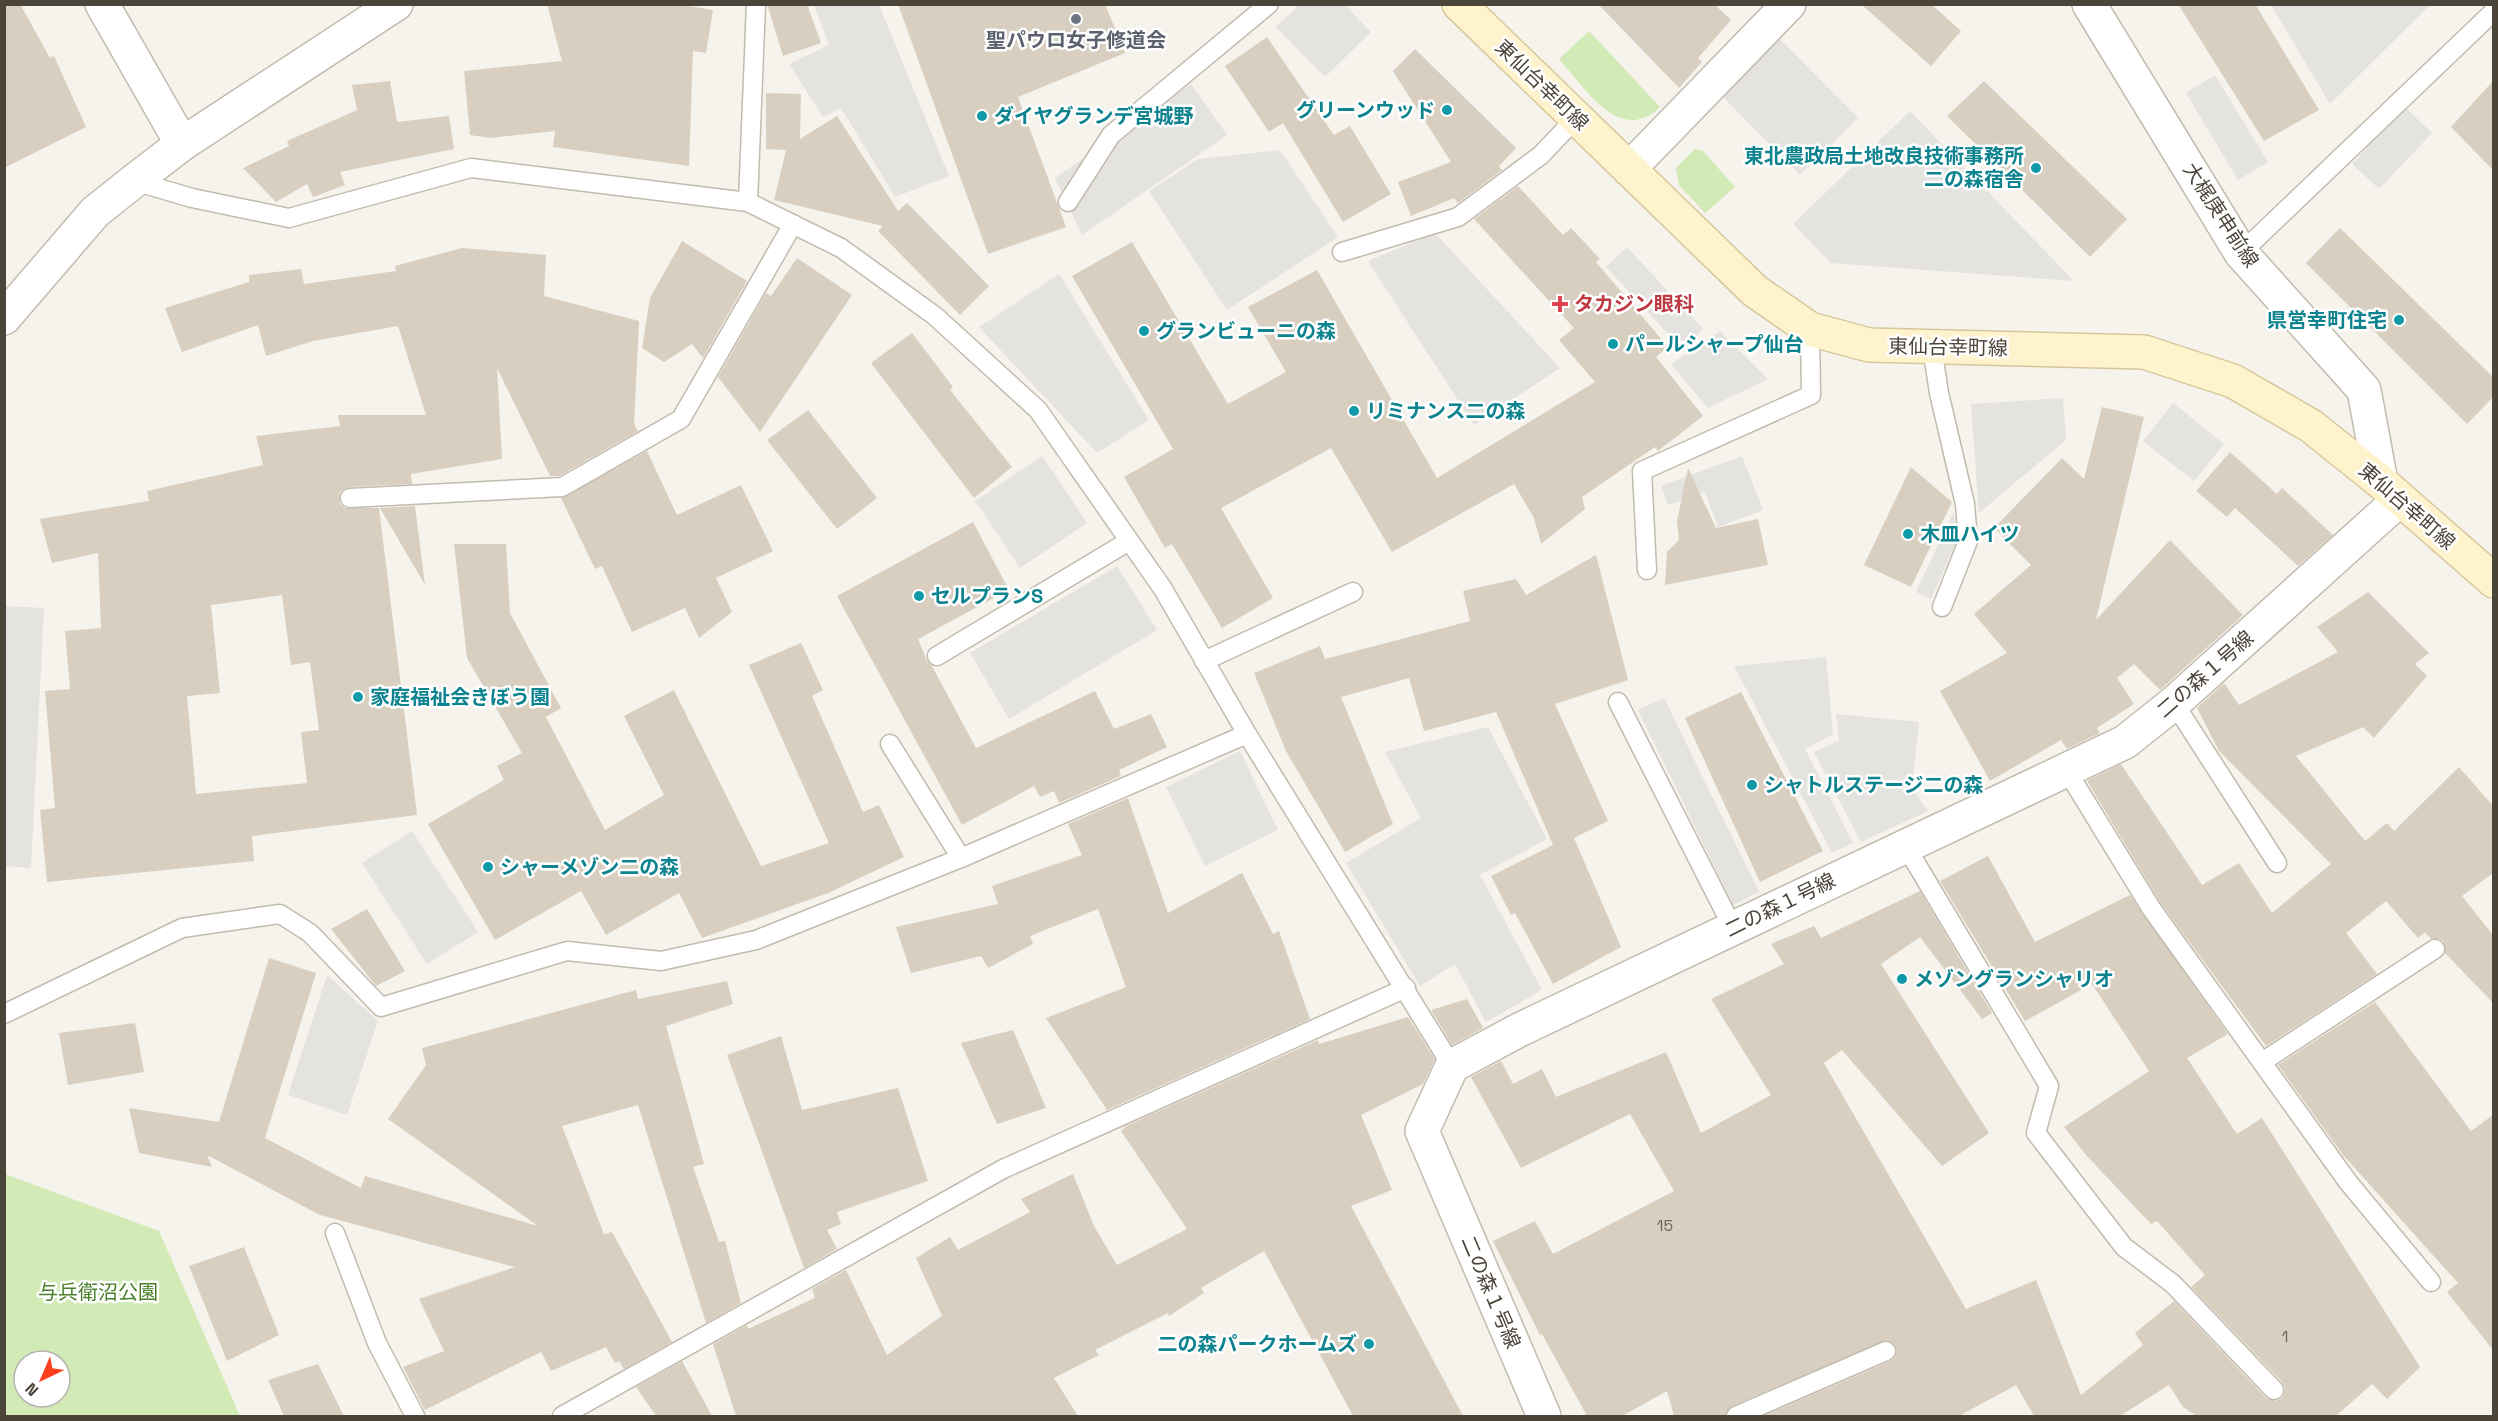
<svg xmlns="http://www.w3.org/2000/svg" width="2498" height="1421" viewBox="0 0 2498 1421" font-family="'Space Grotesk','Noto Sans JP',sans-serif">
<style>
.green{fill:#d2eab5;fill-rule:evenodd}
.parking{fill:#e5e3e0}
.building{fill:#d8cfc1;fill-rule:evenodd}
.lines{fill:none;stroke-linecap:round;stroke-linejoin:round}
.lane-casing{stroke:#c2bbae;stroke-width:21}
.street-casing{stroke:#c2bbae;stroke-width:36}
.secondary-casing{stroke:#d6c79b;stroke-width:36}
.lane{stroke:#fff;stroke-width:18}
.street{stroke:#fff;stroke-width:33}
.secondary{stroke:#fff3cd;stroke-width:33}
.worship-dot{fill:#6b7280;stroke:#fff;stroke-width:2}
.culture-dot{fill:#0f9aa8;stroke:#fff;stroke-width:2}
.health-dot{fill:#e0444e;stroke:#fff;stroke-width:2}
.labels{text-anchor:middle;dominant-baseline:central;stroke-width:5;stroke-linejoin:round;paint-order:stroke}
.number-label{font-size:16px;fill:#6e675b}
.worship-label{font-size:20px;font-weight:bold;fill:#5b616d;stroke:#fff}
.street-label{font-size:20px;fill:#4b4439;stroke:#fff}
.culture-label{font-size:20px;font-weight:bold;fill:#0d838f;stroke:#fff;text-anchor:start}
.health-label{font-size:20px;font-weight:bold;fill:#be3a42;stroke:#fff;text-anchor:start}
.park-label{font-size:20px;fill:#4a7f2a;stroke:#fff}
</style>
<rect width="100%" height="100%" fill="#f6f3ec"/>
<!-- green -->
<g class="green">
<path d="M1589,31L1660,107C1619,146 1586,88 1559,59Z"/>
<path d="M1695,149L1703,151L1735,187L1705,213L1679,185L1676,168Z"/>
<path d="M5,1174L159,1231L240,1416H5ZM24,1361H60V1397H24Z"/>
</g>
<!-- parking -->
<g class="parking">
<path d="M814,5H879L949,176L895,197L841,108L823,117L789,64L829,45Z"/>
<path d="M1345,5L1371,32L1325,77L1276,27L1299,5Z"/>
<path d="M2271,5H2430L2330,104Z"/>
<path d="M1778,37L1858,118L1800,175L1720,94Z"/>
<path d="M2215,75L2268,162L2238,180L2186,93Z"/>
<path d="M1191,84L1227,135L1082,235L1055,178Z"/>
<path d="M2405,107L2432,133L2379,189L2352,164Z"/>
<path d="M1910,111L2074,281L1831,263L1793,224Z"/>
<path d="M1280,150L1338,237L1227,310L1149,191L1198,159Z"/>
<path d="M1435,233L1560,368L1474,425L1368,261Z"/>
<path d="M1627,247L1703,329L1682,349L1606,267Z"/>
<path d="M1059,274L1149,420L1097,453L979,327Z"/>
<path d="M1720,331L1768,379L1708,408L1671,364Z"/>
<path d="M2063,398L2066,440L1979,513L1971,404Z"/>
<path d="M2173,403L2224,444L2194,481L2143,441Z"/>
<path d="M1042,456L1087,523L1020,568L975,501Z"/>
<path d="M1742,456L1763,510L1718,527L1705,492L1668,505L1661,486Z"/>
<path d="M1953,513L1959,536L1931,599L1916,592Z"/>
<path d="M1117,566L1157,630L1009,719L970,653Z"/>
<path d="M4,606L44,608L31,868L5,866Z"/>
<path d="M1826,657L1833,734L1805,749L1853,843L1832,853L1734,666Z"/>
<path d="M1664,698L1759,892L1733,905L1638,710Z"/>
<path d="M1836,714L1919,722L1912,788L1928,811L1861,842L1814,752L1839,741Z"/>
<path d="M1488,727L1547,839L1480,875L1542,990L1486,1022L1455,964L1420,986L1346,863L1421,818L1385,752Z"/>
<path d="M1240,751L1278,830L1205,866L1166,787Z"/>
<path d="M412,831L478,932L427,964L362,863Z"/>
<path d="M327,975L378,1021L347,1115L288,1095Z"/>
</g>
<!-- building -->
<g class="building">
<path d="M4,4H20L50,58L54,56L86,127L4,168Z"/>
<path d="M547,4H676L713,10L706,53L693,51L689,166L553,147L555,131L490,138L470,135L464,71L562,61Z"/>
<path d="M767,4H807L821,43L783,56Z"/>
<path d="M898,4H1105L1125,53L1018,97L1066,227L988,254Z"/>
<path d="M1598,4H1714L1731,20L1698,58L1702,62L1679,88Z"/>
<path d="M1861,4H1931L1961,31L1931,66Z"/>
<path d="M2178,4H2255L2319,110L2264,141Z"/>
<path d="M1267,37L1334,135L1350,126L1391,194L1343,222L1283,123L1269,132L1225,66Z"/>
<path d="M1415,49L1516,148L1499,166L1502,170L1458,203L1454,198L1411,216L1398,182L1451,162L1393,71Z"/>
<path d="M390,81L397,122L449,116L454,149L340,172L345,185L313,197L307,184L276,202L243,168L289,146L287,141L357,110L352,85Z"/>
<path d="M1984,81L2127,219L2090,257L1947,116Z"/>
<path d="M2493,81V170L2451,127Z"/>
<path d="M766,93L801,94L800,139L837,116L898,211L907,203L989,286L960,315L878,231L883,226L774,200L786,150L766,149Z"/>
<path d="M1518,186L1563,235L1571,228L1600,259L1596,262L1668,347L1656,357L1703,416L1658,451L1655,447L1582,497L1585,509L1541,544L1534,518L1514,484L1392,552L1331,448L1221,508L1273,598L1222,628L1172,544L1165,548L1124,477L1173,449L1072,276L1132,242L1228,404L1286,372L1248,307L1317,270L1437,478L1595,382L1559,340L1574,328L1474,219Z"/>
<path d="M2340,228L2493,377V397L2467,424L2306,263Z"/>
<path d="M682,241L747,281L703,358L692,344L664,362L642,348L650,298Z"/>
<path d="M462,248L546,255L544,296L639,321L634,424L638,431L559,476H550L497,368L502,459L411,474L412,484L349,487L340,492V504L345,508H379L417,815L252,836L254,861L47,882L40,810L55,808L45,691L70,689L65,631L101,628L98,553L52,563L40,519L149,501L147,491L263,465L256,436L340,426L338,415H426L398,326L313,341L266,356L258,325L182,352L165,308L249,282V275L301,269L304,284L396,271L395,266ZM282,595L291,665L310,662L319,730L301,732L307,783L196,794L187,696L220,693L211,605Z"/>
<path d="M797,258L852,295L760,432L718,377L766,293L771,296Z"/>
<path d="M912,333L953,387L950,390L1012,467L974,498L871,363Z"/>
<path d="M2102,407L2144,417L2096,620L2170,540L2243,615L2160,690L2134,664L2117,678L2134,704L2097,728L2100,733L2067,749L2061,740L1990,781L1940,691L2007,653L1974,614L2031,565L1994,528L2062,458L2084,479Z"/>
<path d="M808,410L877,498L837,529L767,440Z"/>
<path d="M647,451L677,515L741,485L773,551L716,578L732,612L699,638L685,608L632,632L602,566L595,569L561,498Z"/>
<path d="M2230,452L2277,494L2282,488L2333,535L2298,566L2235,508L2227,517L2196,491Z"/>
<path d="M1911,467L1952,502L1911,587L1864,565Z"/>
<path d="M1688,468L1716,528L1758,519L1768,565L1665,585L1667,552L1679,540L1677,521Z"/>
<path d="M415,506L425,585L380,508Z"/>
<path d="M973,522L1009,590L918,639L927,661L932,666L976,748L1095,691L1114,729L1151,714L1167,747L1119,770L1121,776L1059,803L1054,791L1040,797L1034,786L962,825L837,596Z"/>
<path d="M454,544H506L510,613L561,708L546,717L605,830L664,795L624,716L674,690L761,866L829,843L749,665L801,643L823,690L812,696L863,812L879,805L904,857L828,893L702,938L679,893L606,935L581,891L495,940L428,824L504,780L497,766L522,753L467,658Z"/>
<path d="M1596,555L1628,680L1555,704L1608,821L1574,838L1621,947L1553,984L1515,913L1511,915L1491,876L1553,845L1496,712L1424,731L1409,678L1341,697L1393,824L1345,852L1286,751L1254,673L1320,646L1325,659L1470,621L1463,591L1516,579L1526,595Z"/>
<path d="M2368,592L2429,653L2415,664L2427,676L2374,738L2363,727L2296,756L2365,841L2387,823L2394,831L2459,767L2493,806V873L2462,896L2493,935V1003L2445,953L2444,942L2440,939H2431L2425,932L2418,938L2386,901L2346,933L2377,974L2266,1046L2160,902L2087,781L2121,764L2202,885L2239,863L2272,913L2331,864L2219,751L2197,708L2224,683L2239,705L2338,652L2317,627Z"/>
<path d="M1741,692L1823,851L1760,882L1685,718Z"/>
<path d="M1128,798L1168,913L1242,873L1273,934L1279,931L1310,1019L1107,1110L1046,1018L1126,987L1098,909L1030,936L1033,944L988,968L981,956L911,973L896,927L998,904L992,886L1082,855L1068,824Z"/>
<path d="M1988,856L2035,942L2130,895L2228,1034L2187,1058L2237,1134L2262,1118L2420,1367L2387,1399L2372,1384L2336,1416H2197L2183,1407L2169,1385L2120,1416H2034L2016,1385L1959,1416H1763L1891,1361L1895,1357L1896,1347L1887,1340L1732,1406L1725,1416H1674L1667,1391L1622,1416H1587L1542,1334L1540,1335L1493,1241L1535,1221L1553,1254L1674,1191L1630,1114L1521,1168L1471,1077L1501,1061L1513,1084L1542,1069L1556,1097L1666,1052L1701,1133L1771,1095L1711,999L1784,964L1771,944L1814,926L1821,938L1920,891L1992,1013L1982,1019L1920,937L1881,964L1989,1133L1942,1166L1842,1050L1824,1063L1966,1309L2036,1280L2081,1395L2143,1345L2135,1333L2174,1301L2266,1398L2276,1401L2282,1398L2285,1388L2282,1382L2191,1287L2205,1275L2157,1221L2151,1224L2086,1155L2064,1127L2149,1071L2092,984L2025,1021L1940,881Z"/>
<path d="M367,909L405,971L376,986L331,929Z"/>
<path d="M269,958L316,973L265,1138L361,1188L365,1176L538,1226L388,1119L426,1065L422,1048L636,990L638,999L727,981L733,1004L666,1026L704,1164L693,1167L719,1242L725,1241L741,1303L706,1323L638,1105L562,1126L604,1234L612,1232L672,1342L624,1369L619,1361L615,1363L606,1347L551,1371L541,1352L425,1410L403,1367L444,1351L419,1299L515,1267L320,1215L207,1155L212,1167L139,1153L129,1108L219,1122Z"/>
<path d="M1467,999L1483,1028L1452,1045L1431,1010Z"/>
<path d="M2375,1002L2471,1131L2493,1115V1350L2447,1292L2458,1283L2343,1155L2278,1065Z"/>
<path d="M1408,1017L1435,1059L1423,1084L1361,1115L1392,1190L1351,1206L1463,1416H1353L1264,1251L1201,1288L1204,1293L1169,1316L1168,1313L1095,1350L1099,1355L1054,1378L1078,1416H736L713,1344L747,1325L748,1329L815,1298L812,1289L846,1270L887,1355L942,1316L916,1258L950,1237L958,1250L1030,1212L1021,1199L1073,1174L1094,1226L1117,1265L1187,1229L1121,1131L1126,1126L1318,1040L1319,1044Z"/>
<path d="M135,1023L144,1072L68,1085L59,1033Z"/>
<path d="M1013,1030L1046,1108L997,1124L961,1043Z"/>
<path d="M781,1036L802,1110L898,1088L928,1181L837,1212L841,1224L827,1230L837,1249L804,1268L727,1055Z"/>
<path d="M244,1247L279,1335L227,1361L189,1266Z"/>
<path d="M682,1361L712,1416H656L636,1387Z"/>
<path d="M318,1364L344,1416H284L268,1380Z"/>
</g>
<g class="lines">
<!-- lane casing -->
<g class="lane-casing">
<g id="lane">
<path d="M756,4L748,202L841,248L935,316L1038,410L1163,589L1247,734L1452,1066"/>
<path d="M134,181L192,198L289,218L471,168L748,202"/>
<path d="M1068,202L1111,135L1269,4"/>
<path d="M1342,252L1458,217L1541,155L1576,118"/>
<path d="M2241,253L2494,11"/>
<path d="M1932,347L1939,393L1965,504L1968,541L1942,607"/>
<path d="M350,498L562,487L681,419L793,224"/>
<path d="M1647,570L1642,471L1811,395L1810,329"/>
<path d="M937,656L1129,541"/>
<path d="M1204,661L1353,592"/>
<path d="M1618,702L1733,928"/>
<path d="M2174,703L2277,863"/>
<path d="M890,744L961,858"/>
<path d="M2067,771L2151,908L2348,1182L2431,1282"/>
<path d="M1905,845L2049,1086L2036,1133L2124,1247L2173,1284L2274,1390"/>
<path d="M4,1014L182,928L280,914L310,933L381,1007L567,951L661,961L756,940L961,858L1247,734"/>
<path d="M2262,1062L2435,949"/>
<path d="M335,1233L377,1343L415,1416"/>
<path d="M562,1416L1003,1169L1406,988"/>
<path d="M1736,1416L1886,1351"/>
</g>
</g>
<!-- street casing -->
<g class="street-casing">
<g id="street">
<path d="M102,4L182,144"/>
<path d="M2089,4L2241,253L2364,390L2381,482"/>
<path d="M1629,169L1789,4"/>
<path d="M4,318L95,212L134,181L182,144L396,4"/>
<path d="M1544,1416L1422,1131L1452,1066L1519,1030L2125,742L2174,703L2399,500"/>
</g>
</g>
<!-- secondary casing -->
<g class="secondary-casing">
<path id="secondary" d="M1459,4L1755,291L1810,329L1869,345L2144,352L2233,381L2311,426L2381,482L2494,581"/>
</g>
<!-- lane -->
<use href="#lane" class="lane"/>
<!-- street -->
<use href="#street" class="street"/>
<!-- secondary -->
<use href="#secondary" class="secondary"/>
</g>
<!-- markers -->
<circle class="worship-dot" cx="1076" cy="19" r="6"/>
<g class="culture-dot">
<circle cx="1447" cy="110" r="6"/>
<circle cx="982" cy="116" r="6"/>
<circle cx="2036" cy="168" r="6"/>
<circle cx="2399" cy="320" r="6"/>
<circle cx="1144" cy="331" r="6"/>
<circle cx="1613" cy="344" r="6"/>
<circle cx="1354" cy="411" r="6"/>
<circle cx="1908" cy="534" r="6"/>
<circle cx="919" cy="596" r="6"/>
<circle cx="358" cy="697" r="6"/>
<circle cx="1752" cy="785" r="6"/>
<circle cx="488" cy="867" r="6"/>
<circle cx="1902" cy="979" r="6"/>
<circle cx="1369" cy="1344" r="6"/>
</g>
<path class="health-dot" d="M1557 295h6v6h6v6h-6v6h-6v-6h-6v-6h6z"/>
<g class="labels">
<!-- number labels -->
<g class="number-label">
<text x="1665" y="1225">15</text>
<text x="2285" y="1336">1</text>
</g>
<!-- worship labels -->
<g class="worship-label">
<text x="1076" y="40">聖パウロ女子修道会</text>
</g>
<!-- street labels -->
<g class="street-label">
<text transform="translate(1542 85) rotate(44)">東仙台幸町線</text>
<text transform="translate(2221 215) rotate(57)">大梶庚申前線</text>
<text transform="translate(1948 347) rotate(1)">東仙台幸町線</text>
<text transform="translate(2407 506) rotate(41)">東仙台幸町線</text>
<text transform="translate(2205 674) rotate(-41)">二の森１号線</text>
<text transform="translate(1780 905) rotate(-26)">二の森１号線</text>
<text transform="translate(1491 1292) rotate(67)">二の森１号線</text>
</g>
<!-- culture labels -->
<g class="culture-label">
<text x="1435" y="110" text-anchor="end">グリーンウッド</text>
<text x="994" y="116">ダイヤグランデ宮城野</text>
<text x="2024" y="156" text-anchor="end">東北農政局土地改良技術事務所<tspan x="2024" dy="23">二の森宿舎</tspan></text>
<text x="2387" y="320" text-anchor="end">県営幸町住宅</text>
<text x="1156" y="331">グランビューニの森</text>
<text x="1625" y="344">パールシャープ仙台</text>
<text x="1366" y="411">リミナンス二の森</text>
<text x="1920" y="534">木皿ハイツ</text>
<text x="931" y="596">セルプランS</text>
<text x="370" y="697">家庭福祉会きぼう園</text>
<text x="1764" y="785">シャトルステージ二の森</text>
<text x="500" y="867">シャーメゾン二の森</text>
<text x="1914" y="979">メゾングランシャリオ</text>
<text x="1357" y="1344" text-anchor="end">二の森パークホームズ</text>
</g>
<!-- health labels -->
<g class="health-label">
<text x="1574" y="304">タカジン眼科</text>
</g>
<!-- park labels -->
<g class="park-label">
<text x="98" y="1292">与兵衛沼公園</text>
</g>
</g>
<!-- border -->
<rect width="2498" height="1421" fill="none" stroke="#4b4439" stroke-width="12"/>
<!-- north arrow -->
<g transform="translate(42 1379) rotate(224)"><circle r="28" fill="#ffffff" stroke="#b7b4b0" stroke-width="1.5"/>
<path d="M0-4.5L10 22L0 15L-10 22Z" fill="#fc3f1d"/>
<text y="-9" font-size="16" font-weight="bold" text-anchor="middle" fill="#4b4439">N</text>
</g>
</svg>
